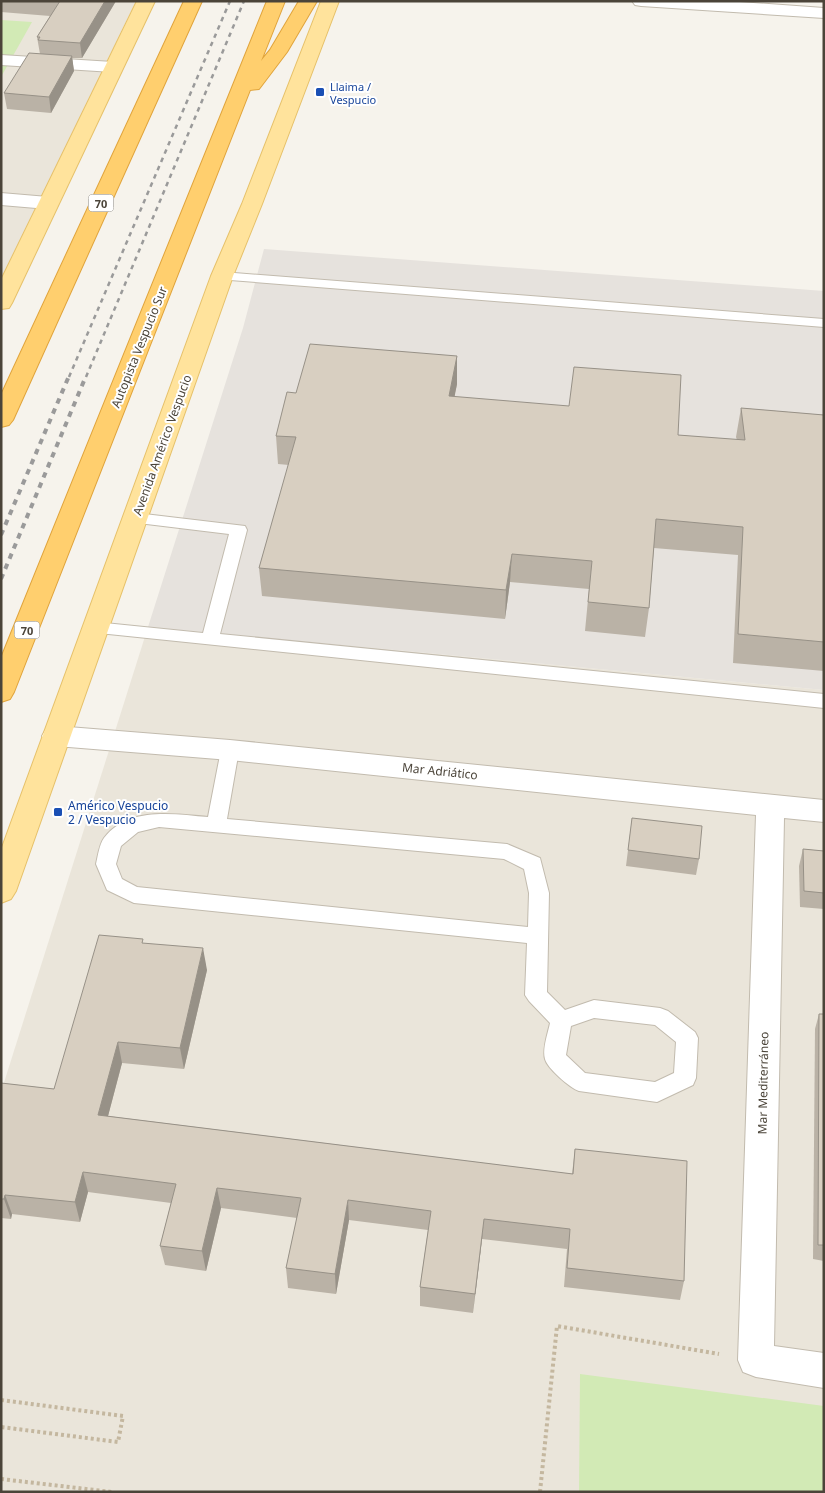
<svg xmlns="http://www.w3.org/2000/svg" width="825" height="1493" viewBox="0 0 825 1493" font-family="'Noto Sans',sans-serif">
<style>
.residential{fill:#eae5da}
.industrial{fill:#e6e2dd}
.green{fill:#d2eab5}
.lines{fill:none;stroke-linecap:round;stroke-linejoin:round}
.lane-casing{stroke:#c2bbae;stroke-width:2}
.street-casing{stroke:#c2bbae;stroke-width:2}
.primary-casing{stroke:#e6c16a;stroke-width:2}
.highway-casing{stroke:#e0a43c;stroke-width:2}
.path{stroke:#c4b79f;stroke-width:4;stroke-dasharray:3 3;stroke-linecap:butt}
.lane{fill:#fff;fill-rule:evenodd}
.street{fill:#fff;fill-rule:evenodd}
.primary{fill:#ffe39c;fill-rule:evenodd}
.highway{fill:#ffcf6e;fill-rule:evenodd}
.rail-far1{stroke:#9a9a9a;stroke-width:2.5;stroke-dasharray:4.5 4.5;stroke-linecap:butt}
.rail{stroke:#9a9a9a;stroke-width:4;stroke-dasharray:5.5 5.5;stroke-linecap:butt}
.wall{fill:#bab2a6}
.shaded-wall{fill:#979187}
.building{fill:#d8cfc1;stroke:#979187}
.transit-dot{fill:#1a4fb4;stroke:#fff;stroke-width:2}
.labels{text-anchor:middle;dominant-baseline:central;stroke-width:4;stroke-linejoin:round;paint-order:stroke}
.far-transit-label{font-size:11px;fill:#164399;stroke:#fff;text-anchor:start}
.shield{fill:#fff;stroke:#817c74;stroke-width:1}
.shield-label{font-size:11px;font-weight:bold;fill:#4b4439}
.street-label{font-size:12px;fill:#4b4439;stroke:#fff}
.transit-label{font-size:12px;fill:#164399;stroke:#fff;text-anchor:start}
</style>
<rect width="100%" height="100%" fill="#f6f3ec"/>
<!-- residential -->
<g class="residential">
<path d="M1,1H136L1,280Z"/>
<path d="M148,627L824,690V1492H1V1092Z"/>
</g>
<!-- industrial -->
<path class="industrial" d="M264,249L824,291V690L148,627L243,328Z"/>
<!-- green -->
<g class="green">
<path d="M1,20L32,22L1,77Z"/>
<path d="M580,1374L824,1406V1492H579Z"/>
</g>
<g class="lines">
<!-- lane casing -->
<g class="lane-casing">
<g id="lane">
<path d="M222,272L824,319V327L217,279L215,276L217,273Z"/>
<path d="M136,513L245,526L247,530L220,634L824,694V708L89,632L86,628L89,624L95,622L203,633L229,534L130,522L128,518L130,514Z"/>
<path d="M230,743L237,745L239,750L227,819L507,844L540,858L549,893L547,992L565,1010L594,1000L660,1008L668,1011L695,1032L698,1038L696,1078L693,1085L657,1102L579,1091C570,1088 547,1068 545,1059C542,1049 548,1033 550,1023L529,1001L525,995L527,943L134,903L107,890L96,864C98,856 99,845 104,838C128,806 174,814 208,817L221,750L223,745ZM159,827L504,859L524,869L529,893L528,927L137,887L122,879L116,864L121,846L138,832ZM594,1018L655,1025L676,1042L674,1073L655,1082L585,1073L566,1055L571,1026Z"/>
</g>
</g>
<!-- street casing -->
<g class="street-casing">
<g id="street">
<path d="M632,1H725L824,8V18L641,6L635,5Z"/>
<path d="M1,55L113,62L119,63L122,67L119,71L113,72L1,65Z"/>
<path d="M1,193L48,197L55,199L58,203L55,207L48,209L1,205Z"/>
<path d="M56,726L230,740L824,800V822L784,818L774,1346L824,1353V1388L756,1377L743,1372L738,1360L756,815L230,760L56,746L46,743L42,736L46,729Z"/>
</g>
</g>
<!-- primary casing -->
<g class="primary-casing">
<g id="primary">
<path d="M137,1H155L12,303L9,308L1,309V280Z"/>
<path d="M321,1H339L262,204L233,276L16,891L11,899L1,903V850L211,276L242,204Z"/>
</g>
</g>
<!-- highway casing -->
<g class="highway-casing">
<g id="highway">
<path d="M184,1H202L13,420L9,425L1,427V395Z"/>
<path d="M267,1H285L261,61L270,50L299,1H317L287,52L259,89L250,90L14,692L10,699L1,702V658Z"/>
</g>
</g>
<!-- path -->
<g class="path">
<path d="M1,1400L123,1416L118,1442L1,1427"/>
<path d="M1,1479L112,1492"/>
<path d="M540,1492L557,1326L719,1354"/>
</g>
<!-- lane -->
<use href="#lane" class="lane"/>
<!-- street -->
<use href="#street" class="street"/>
<!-- primary -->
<use href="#primary" class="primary"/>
<!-- highway -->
<use href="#highway" class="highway"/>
<!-- rail-far1 -->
<g class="rail-far1">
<path d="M69,377L230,1"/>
<path d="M86,377L244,1"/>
</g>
<!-- rail -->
<g class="rail">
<path d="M1,535L69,376"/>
<path d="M1,579L86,376"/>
</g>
</g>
<!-- wall -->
<g class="wall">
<path d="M1,1H116L82,58H72L74,71L51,113L7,109L4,93L40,54L37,37L50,16L1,12Z"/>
<path d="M457,356V384L454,397L678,435L737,440L736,437L741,408L824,415V671L733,663L738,555L654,548L649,608L645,637L585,631L589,589L510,582L505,619L262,596L259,568L289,465L278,464L276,436L296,393Z"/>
<path d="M632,818L699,859L696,875L626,866Z"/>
<path d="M803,849L824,851V909L800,907L799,866Z"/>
<path d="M143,943L207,970L184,1069L122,1063L108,1116L572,1174L575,1149L684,1281L680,1300L564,1287L567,1249L482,1239L473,1313L420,1306V1287L428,1230L349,1220L336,1294L288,1288L286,1268L297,1218L221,1208L206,1271L165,1265L160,1246L171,1203L88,1192L80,1222L12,1214L11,1219L1,1218V1083L54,1089Z"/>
<path d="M819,1014H824V1261L813,1259L815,1029Z"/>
</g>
<!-- shaded-wall -->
<g class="shaded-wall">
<path d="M105,1H116L82,58L80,43Z"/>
<path d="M72,56L74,71L51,113L49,97Z"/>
<path d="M457,356V384L449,425V396Z"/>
<path d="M512,554L510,582L505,619L506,590Z"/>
<path d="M203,948L207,970L184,1069L180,1048Z"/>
<path d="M118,1042L122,1063L103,1135L98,1115Z"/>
<path d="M83,1172L88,1192L80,1222L75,1202Z"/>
<path d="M217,1188L221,1208L206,1271L202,1251Z"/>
<path d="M5,1195L12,1214L11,1219L4,1199Z"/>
<path d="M348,1200L349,1220L336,1294L335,1274Z"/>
<path d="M484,1219L482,1239L473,1313L475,1294Z"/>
</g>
<!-- building -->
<g class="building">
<path d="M60,1H105L80,43L38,40L40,37H37Z"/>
<path d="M29,53L72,56L49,97L4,93Z"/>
<path d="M310,344L457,356L449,396L569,406L574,367L681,375L678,435L745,440L741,408L824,415V642L738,634L743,527L656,519L649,608L588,602L592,561L512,554L506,590L259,568L296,437L276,436L287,392L296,393Z"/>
<path d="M632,818L702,826L699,859L628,850Z"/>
<path d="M803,849L824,851V893L804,891Z"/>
<path d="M99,935L143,939L142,943L203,948L180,1048L118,1042L98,1115L573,1174L575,1149L687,1161L684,1281L567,1268L570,1229L484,1219L475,1294L420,1287L431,1211L348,1200L335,1274L286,1268L301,1198L217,1188L202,1251L160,1246L176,1184L83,1172L75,1202L5,1195L4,1199H1V1083L54,1089Z"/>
<path d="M819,1014H824V1245H818Z"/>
</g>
<!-- markers -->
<g class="transit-dot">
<rect x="315" y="87" width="10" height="10" rx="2.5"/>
<rect x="53" y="807" width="10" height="10" rx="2.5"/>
</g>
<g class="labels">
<!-- far-transit labels -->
<g class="far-transit-label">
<text x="330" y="86">Llaima /<tspan x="330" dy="13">Vespucio</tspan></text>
</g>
<!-- shield labels -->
<g class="shield">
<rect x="88.5" y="194.5" width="25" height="17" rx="4"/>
<rect x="14.5" y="621.5" width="25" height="17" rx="4"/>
</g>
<g class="shield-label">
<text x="101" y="203">70</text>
<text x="27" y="630">70</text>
</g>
<!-- street labels -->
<g class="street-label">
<text transform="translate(139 347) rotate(-68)">Autopista Vespucio Sur</text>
<text transform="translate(162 445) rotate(-70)">Avenida Américo Vespucio</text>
<text transform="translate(440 771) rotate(6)">Mar Adriático</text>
<text transform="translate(763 1083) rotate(-89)">Mar Mediterráneo</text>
</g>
<!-- transit labels -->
<g class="transit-label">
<text x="68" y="805">Américo Vespucio<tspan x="68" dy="14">2 / Vespucio</tspan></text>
</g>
</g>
<!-- border -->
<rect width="825" height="1493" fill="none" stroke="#4b4439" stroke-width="5"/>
</svg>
